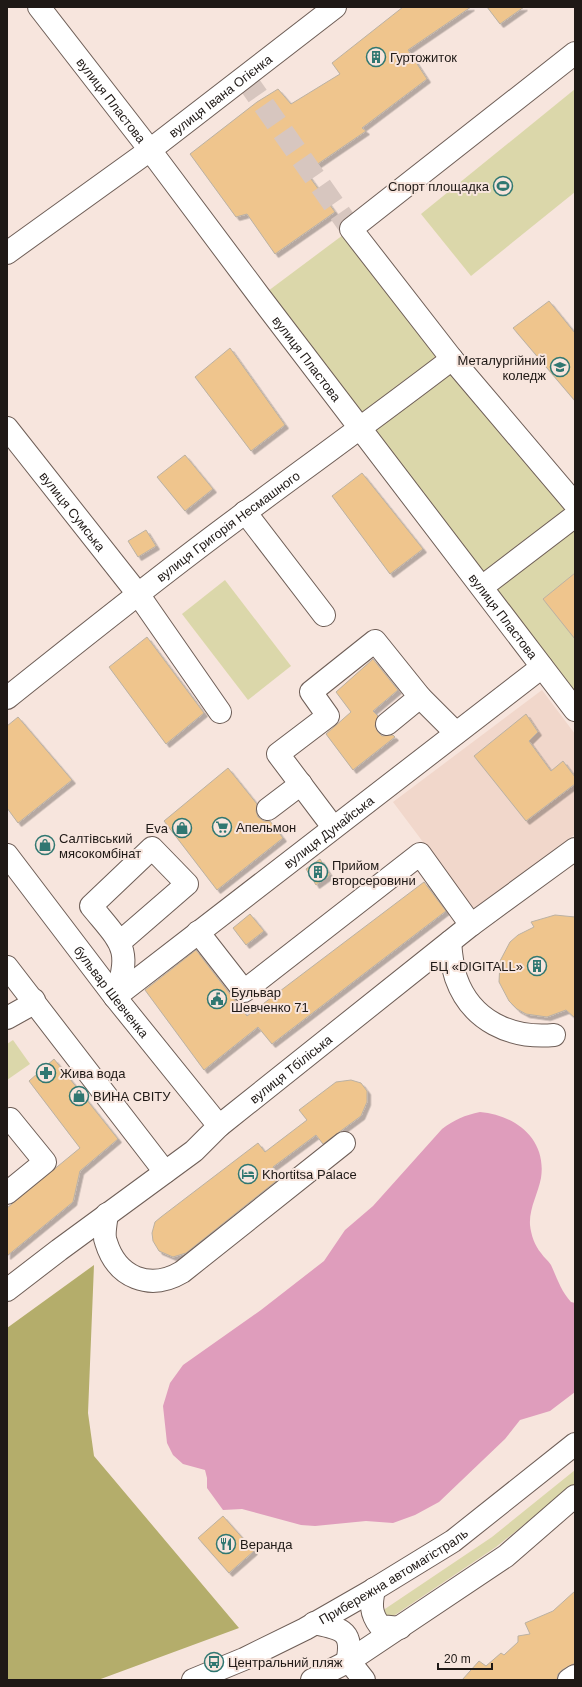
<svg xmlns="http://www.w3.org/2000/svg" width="582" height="1687" viewBox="0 0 582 1687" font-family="Arial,sans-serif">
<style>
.built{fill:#f1d7cb}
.green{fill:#dbd7aa}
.forest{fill:#b4ad6b}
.water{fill:#df9dbc}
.building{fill:#efc58d;stroke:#bbb1a3;filter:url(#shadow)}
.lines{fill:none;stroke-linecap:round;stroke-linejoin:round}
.minor-tunnel{stroke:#d7c6bf;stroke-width:22;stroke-dasharray:22 11;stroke-linecap:butt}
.minor-casing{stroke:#6e5e57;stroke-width:24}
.major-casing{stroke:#6e5e57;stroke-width:24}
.minor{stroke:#fff;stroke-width:22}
.major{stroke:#fff;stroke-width:22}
.labels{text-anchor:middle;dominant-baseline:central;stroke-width:4;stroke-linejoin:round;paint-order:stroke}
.poi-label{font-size:13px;fill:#1f1916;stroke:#f7e5dd;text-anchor:start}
.street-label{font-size:13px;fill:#1f1916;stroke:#f7e5dd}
</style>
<defs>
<filter id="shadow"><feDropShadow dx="3.5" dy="3.5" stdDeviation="0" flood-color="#0004"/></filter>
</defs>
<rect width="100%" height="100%" fill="#f7e5dd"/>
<!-- built -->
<path class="built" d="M542,690L575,734V834L474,910L393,802Z"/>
<!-- green -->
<g class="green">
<path d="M575,89V192L471,276L421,214Z"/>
<path d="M351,229L575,504V715L260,297Z"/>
<path d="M225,580L291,666L248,700L182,614Z"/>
<path d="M13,1040L30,1064L7,1080V1044Z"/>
<path d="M575,1470V1484L496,1547L383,1623L376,1615L492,1537Z"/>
</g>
<!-- forest -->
<path class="forest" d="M94,1265L88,1413L94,1456L239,1628L98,1680H7V1328Z"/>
<!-- water -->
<path class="water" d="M480,1112C515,1115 547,1139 541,1178C538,1194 529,1208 530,1225C531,1235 535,1246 541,1253C544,1258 548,1260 551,1265C557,1278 561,1291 571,1302L575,1303V1392L550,1411L520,1420L505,1439L439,1502L415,1515L393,1523L366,1521L315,1526L301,1525L242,1509L223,1510L207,1488V1478L205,1470L183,1464L173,1455L167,1443L163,1406L170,1383L183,1365L261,1310L324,1261L345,1230L373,1206L442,1129C454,1120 465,1115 480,1112Z"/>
<!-- building -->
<g class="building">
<path d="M403,7H471L408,50L427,79L362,128L366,131L306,172L335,212L275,254L247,214L236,217L190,154L257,102L278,89L291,104L340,74L332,63Z"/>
<path d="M487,7H524L500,24Z"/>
<path d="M549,301L575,333V401L513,328Z"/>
<path d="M230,348L285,425L251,451L195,377Z"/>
<path d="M185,455L213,489L185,511L157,477Z"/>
<path d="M362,473L423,549L390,574L332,496Z"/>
<path d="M146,530L156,546L138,557L128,541Z"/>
<path d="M575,573V639L543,599Z"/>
<path d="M147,637L204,713L166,744L109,667Z"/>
<path d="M373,659L398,690L373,711L378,716L375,726L378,732L382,736L393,735L395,737L353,770L326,734L351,712L336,692Z"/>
<path d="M526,714L538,732L529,741L551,771L563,761L575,777V784L526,821L474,756Z"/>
<path d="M18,717L72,780L18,823L7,808V726Z"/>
<path d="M228,768L257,804L256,811L258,817L264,821H270L283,838L217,890L164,821Z"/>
<path d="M320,859L330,875L316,885L306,869Z"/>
<path d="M424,882L446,911L272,1044L258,1027L204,1070L145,990L196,950L247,1016Z"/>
<path d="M250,914L264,931L246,945L233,928Z"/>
<path d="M555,915L575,917V1018L566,1010L547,1017L526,1014L517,1009L509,1001L499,982L500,961L510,942L518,935L534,927L531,922Z"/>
<path d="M54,1059L118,1139L80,1171L73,1202L7,1256V1208L80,1148L29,1081Z"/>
<path d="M351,1080L361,1083L367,1091V1102L361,1116L323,1144L316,1135L273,1167L280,1178L186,1253L173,1257L159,1251L153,1241L152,1233L155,1222L161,1217L258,1143L265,1152L307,1120L299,1110L336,1082Z"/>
<path d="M223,1516L254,1551L229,1573L198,1538Z"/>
<path d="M575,1591V1663L562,1670L558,1674L557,1680H462L479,1661L486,1666L501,1653L504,1655L518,1642V1636L530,1634L525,1623L553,1611Z"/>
</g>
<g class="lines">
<!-- minor-tunnel -->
<path class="minor-tunnel" d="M245,78L351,229"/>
<!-- minor casing -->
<g class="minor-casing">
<g id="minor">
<path id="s1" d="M39,7L150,150L260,297L575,710"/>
<path d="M575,53L351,229L452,359L575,504"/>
<path id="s2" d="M7,253L150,150L335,7"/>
<path id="s3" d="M7,428L138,594L220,712"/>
<path d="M245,512L324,615"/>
<path d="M482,587L575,516"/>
<path id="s4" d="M7,698C86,635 164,572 246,512C315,461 384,411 452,359"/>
<path d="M387,724L420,697"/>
<path d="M268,809L301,784"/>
<path d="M333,827L278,754L328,716L311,692L375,641L420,697L456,733"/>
<path id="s5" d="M7,855L115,997L219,1126"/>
<path d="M198,932L244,991L420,854L471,925"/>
<path d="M450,942C451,954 452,966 456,978C471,1021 511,1039 554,1035"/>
<path d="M7,967L165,1172"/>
<path id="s6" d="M115,997L542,667"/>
<path d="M115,997C133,948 121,943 91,906L152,848L187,884L120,942"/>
<path d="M7,1018L25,1008L34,1000"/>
<path d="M7,1193L45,1162L10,1119"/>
<path d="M107,1214C106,1222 103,1235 106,1242C117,1278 150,1291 182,1272L344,1143"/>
<path id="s7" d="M7,1290L59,1250L194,1151L219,1126L471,925L575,849"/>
<path d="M349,1661L364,1680"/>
<path d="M569,1680L575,1676"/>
</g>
</g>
<!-- major casing -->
<g class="major-casing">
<g id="major">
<path d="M374,1589C371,1604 370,1613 380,1626L400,1628"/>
<path d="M314,1623C342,1629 354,1630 347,1663"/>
<path id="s8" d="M193,1680L244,1659L305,1629L373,1590L453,1541L575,1444"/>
<path d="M312,1680L349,1661L506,1556L575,1496"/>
</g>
</g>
<!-- minor -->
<use href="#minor" class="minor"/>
<!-- major -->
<use href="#major" class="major"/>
</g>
<!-- icons -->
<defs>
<g id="building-ring" transform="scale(1)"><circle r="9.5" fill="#f7e5dd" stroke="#307771" stroke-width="1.5"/><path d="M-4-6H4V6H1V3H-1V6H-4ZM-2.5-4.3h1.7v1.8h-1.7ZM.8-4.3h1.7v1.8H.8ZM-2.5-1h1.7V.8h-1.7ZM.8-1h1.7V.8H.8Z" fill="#307771"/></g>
<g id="stadium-ring" transform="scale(1)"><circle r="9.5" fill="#f7e5dd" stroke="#307771" stroke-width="1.5"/><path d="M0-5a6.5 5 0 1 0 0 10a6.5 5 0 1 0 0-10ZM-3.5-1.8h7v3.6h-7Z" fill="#307771"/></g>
<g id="university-ring" transform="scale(1)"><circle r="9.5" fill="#f7e5dd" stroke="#307771" stroke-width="1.5"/><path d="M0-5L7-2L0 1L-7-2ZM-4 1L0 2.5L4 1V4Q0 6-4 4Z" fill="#307771"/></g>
<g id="supermarket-ring" transform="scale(1)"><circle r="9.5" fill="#f7e5dd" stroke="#307771" stroke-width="1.5"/><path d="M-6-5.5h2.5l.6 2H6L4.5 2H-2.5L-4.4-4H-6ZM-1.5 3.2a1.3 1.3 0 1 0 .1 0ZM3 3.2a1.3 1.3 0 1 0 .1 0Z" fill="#307771"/></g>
<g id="shop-ring" transform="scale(1)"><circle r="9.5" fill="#f7e5dd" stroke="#307771" stroke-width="1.5"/><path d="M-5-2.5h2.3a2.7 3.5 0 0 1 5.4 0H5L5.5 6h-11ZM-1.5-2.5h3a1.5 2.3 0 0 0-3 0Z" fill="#307771"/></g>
<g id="civic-ring" transform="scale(1)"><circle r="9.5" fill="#f7e5dd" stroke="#307771" stroke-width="1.5"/><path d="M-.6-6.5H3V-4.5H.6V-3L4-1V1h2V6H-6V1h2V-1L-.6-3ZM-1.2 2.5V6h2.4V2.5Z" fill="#307771"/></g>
<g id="pharmacy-ring" transform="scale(1)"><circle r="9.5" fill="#f7e5dd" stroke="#307771" stroke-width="1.5"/><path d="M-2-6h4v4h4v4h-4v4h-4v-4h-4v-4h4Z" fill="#307771"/></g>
<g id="hotel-ring" transform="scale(1)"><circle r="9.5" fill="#f7e5dd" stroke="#307771" stroke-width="1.5"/><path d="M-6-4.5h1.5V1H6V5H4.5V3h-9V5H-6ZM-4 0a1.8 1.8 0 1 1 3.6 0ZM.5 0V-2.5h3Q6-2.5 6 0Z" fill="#307771"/></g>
<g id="restaurant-ring" transform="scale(1)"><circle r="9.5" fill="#f7e5dd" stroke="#307771" stroke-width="1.5"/><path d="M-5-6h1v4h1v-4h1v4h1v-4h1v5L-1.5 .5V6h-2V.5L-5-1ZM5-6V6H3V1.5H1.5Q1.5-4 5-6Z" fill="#307771"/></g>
<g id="bus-ring" transform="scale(1)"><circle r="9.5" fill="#f7e5dd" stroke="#307771" stroke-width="1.5"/><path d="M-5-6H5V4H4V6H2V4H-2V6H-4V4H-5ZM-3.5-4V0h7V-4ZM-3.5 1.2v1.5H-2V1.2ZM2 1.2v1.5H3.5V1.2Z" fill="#307771"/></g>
</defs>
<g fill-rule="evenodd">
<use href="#building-ring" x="376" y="57"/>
<use href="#stadium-ring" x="503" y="186"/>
<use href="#university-ring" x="560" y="367"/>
<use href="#supermarket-ring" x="222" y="827"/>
<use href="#shop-ring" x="182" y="828"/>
<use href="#shop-ring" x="45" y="845"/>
<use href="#building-ring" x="318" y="872"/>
<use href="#building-ring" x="537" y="966"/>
<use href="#civic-ring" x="217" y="999"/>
<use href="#pharmacy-ring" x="46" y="1073"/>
<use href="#shop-ring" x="79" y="1096"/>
<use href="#hotel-ring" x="248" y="1174"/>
<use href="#restaurant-ring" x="226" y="1544"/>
<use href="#bus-ring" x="214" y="1662"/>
</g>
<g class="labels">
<!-- poi labels -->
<g class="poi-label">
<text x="390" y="57">Гуртожиток</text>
<text x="489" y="186" text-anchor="end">Спорт площадка</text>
<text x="546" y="360" text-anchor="end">Металургійний<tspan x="546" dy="15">коледж</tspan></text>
<text x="236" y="827">Апельмон</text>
<text x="168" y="828" text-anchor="end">Eva</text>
<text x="59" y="838">Салтівський<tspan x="59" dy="15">мясокомбінат</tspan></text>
<text x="332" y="865">Прийом<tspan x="332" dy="15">вторсеровини</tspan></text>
<text x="523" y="966" text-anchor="end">БЦ «DIGITALL»</text>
<text x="231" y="992">Бульвар<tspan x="231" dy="15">Шевченко 71</tspan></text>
<text x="60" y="1073">Жива вода</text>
<text x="93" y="1096">ВИНА СВІТУ</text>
<text x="262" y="1174">Khortitsa Palace</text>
<text x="240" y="1544">Веранда</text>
<text x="228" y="1662">Центральний пляж</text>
</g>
<!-- street labels -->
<g class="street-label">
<text stroke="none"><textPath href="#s2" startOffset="265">вулиця Івана Огієнка</textPath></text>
<text stroke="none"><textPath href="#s1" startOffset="118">вулиця Пластова</textPath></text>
<text stroke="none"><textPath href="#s1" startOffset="442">вулиця Пластова</textPath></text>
<text stroke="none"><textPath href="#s3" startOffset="106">вулиця Сумська</textPath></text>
<text stroke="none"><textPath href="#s4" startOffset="280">вулиця Григорія Несмашного</textPath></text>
<text stroke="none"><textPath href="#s1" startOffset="766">вулиця Пластова</textPath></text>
<text stroke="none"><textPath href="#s6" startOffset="270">вулиця Дунайська</textPath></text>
<text stroke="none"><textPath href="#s5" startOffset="172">бульвар Шевченка</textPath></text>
<text stroke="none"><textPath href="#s7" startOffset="360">вулиця Тбіліська</textPath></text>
<text stroke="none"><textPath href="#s8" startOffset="226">Прибережна автомагістраль</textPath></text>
</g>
</g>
<!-- border -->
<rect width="582" height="1687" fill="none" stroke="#1f1916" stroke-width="16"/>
<!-- scale -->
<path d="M438 1663v6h54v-6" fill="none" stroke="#1f1916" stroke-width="2"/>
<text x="444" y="1663" font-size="12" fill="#1f1916" stroke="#f7e5dd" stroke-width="3" paint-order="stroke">20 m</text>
</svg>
